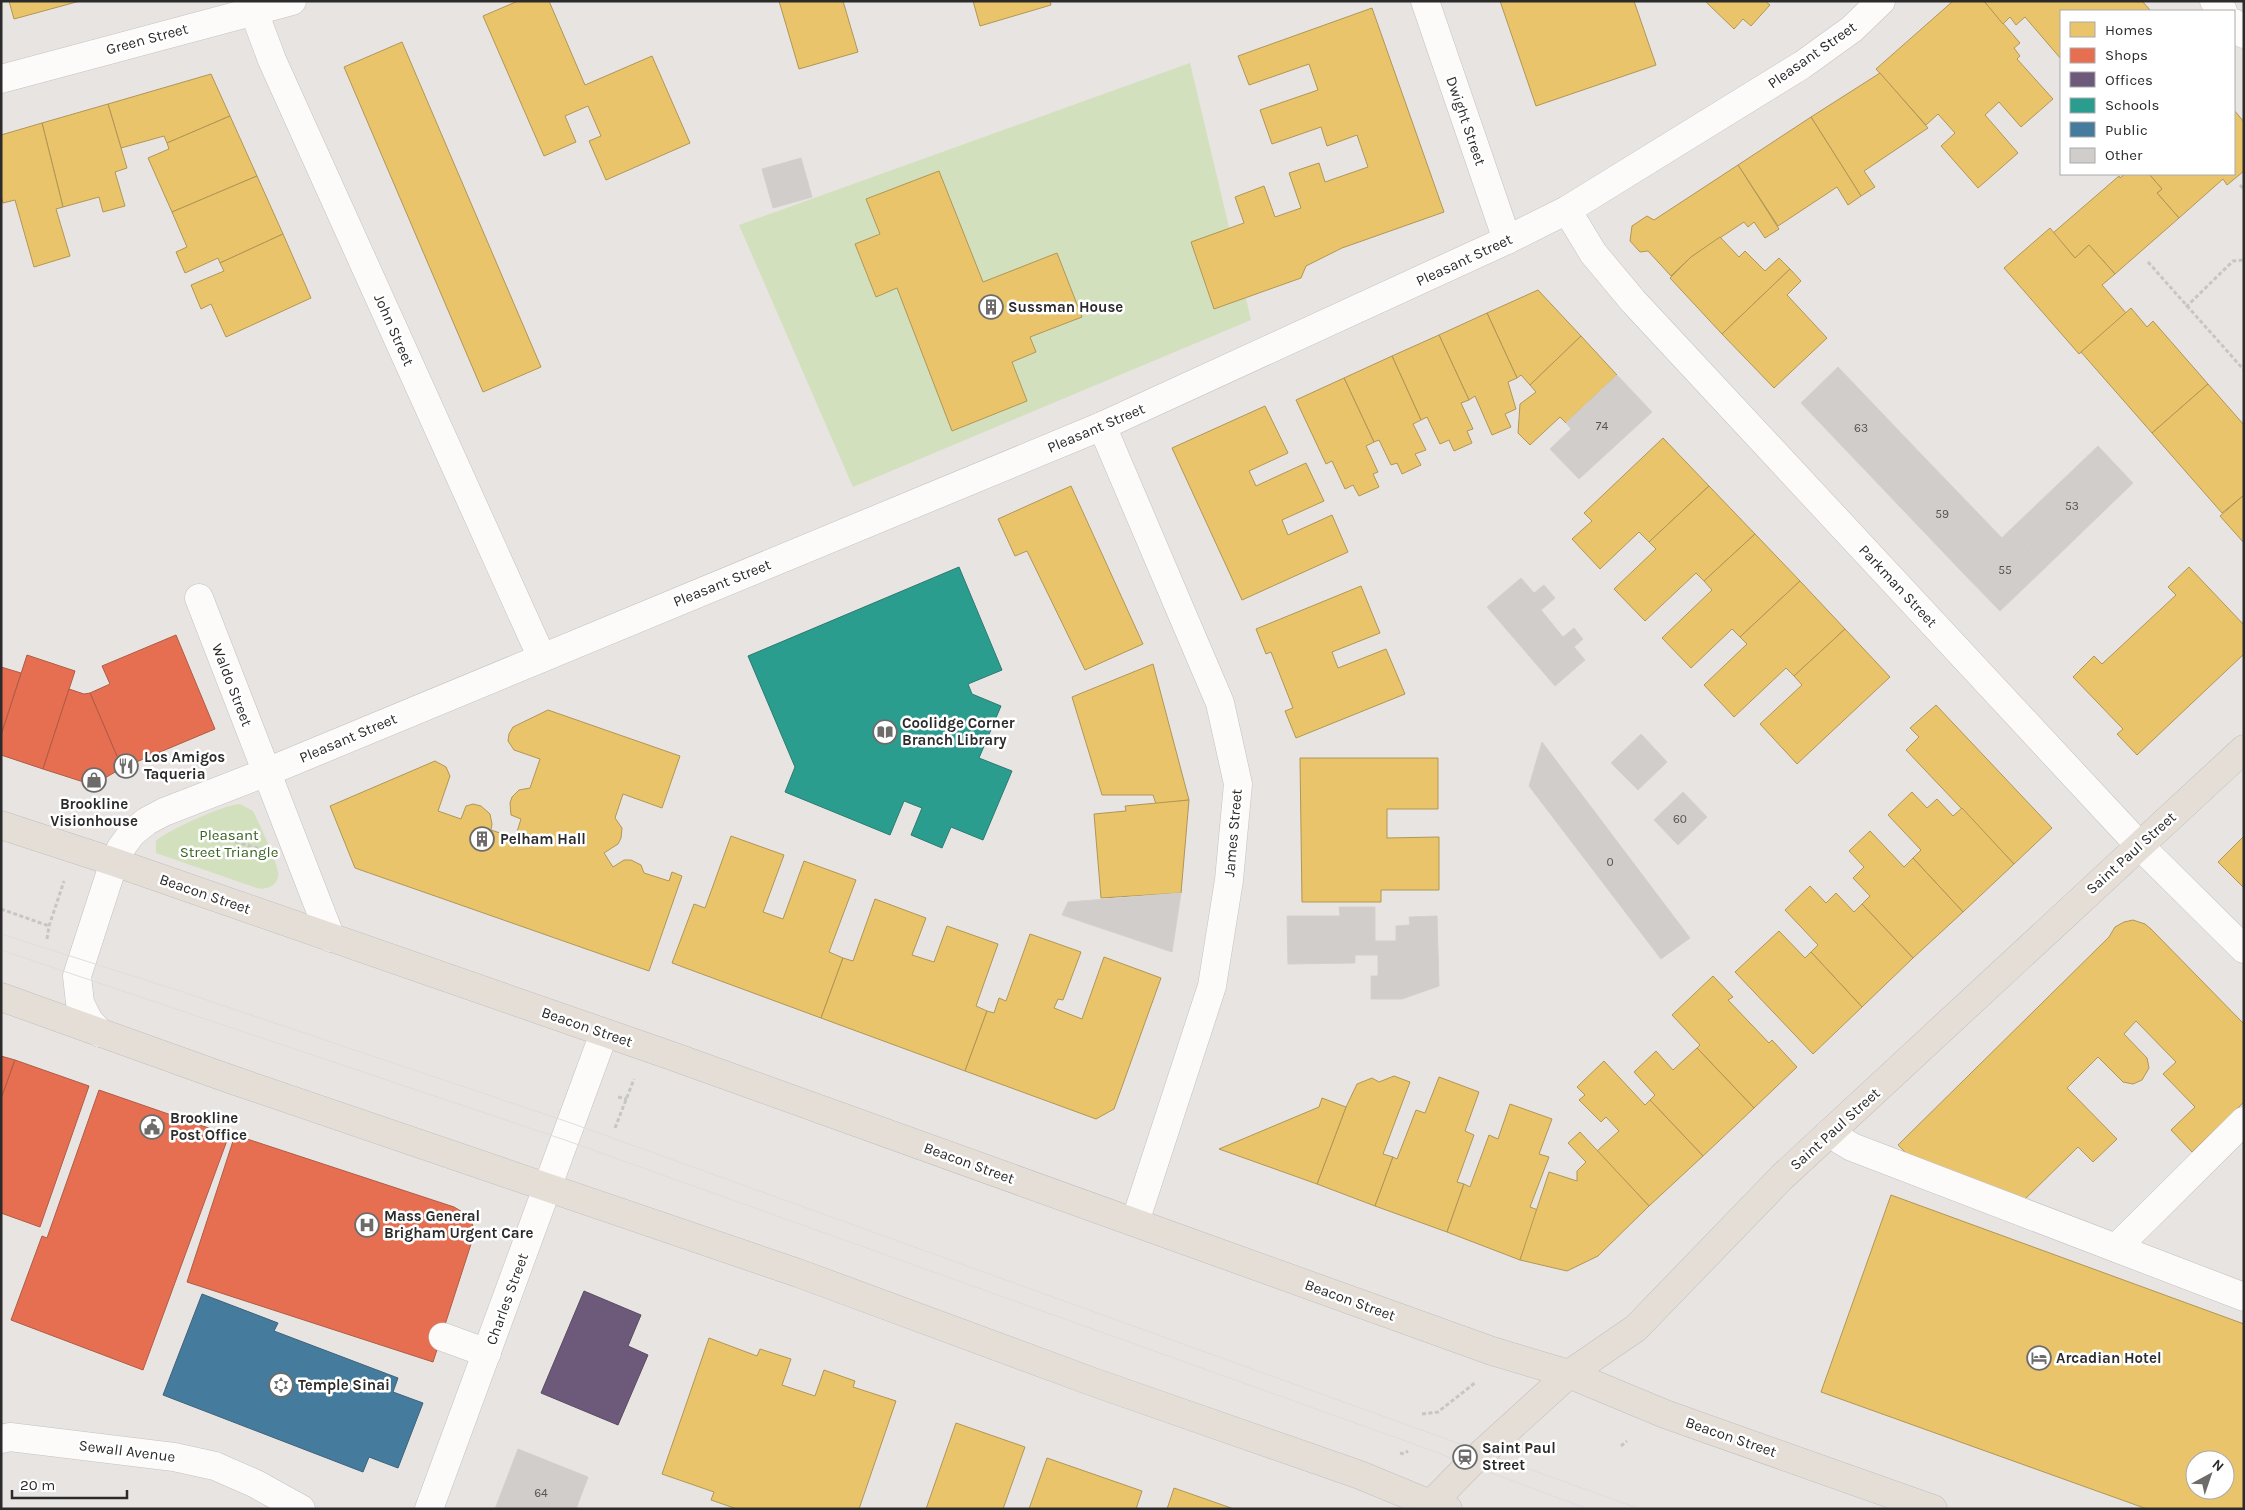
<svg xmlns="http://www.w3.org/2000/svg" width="2245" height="1510" viewBox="0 0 2245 1510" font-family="Karla,sans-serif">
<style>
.green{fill:#d2e0bd}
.homes{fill:#e9c46a;stroke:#b09657;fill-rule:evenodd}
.shops{fill:#e76f51;stroke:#af5b46}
.offices{fill:#6d597a;stroke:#594b62}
.schools{fill:#2a9d8f;stroke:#2a7b71}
.public{fill:#457b9d;stroke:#3d637b}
.building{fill:#d0cdca;stroke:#d3d0cd}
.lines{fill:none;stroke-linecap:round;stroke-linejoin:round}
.minor-casing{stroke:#c3c1c2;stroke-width:29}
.major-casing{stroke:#c0bfbe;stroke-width:29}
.path{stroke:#c6c6c6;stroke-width:3;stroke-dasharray:4 2.5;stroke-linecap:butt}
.minor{stroke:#fcfbfa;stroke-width:28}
.major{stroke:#e5ded6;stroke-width:28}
.tram{stroke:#dedede;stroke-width:1}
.labels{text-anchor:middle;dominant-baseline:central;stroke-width:5;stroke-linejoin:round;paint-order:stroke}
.number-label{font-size:12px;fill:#555454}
.street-label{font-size:15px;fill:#2b2b2b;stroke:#fff}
.poi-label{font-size:15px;font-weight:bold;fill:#2b2b2b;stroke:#fff;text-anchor:start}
.park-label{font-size:15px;fill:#3a6221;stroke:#fff}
</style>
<rect width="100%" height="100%" fill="#e8e4e1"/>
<!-- green -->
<g class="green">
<path d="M1190,63L1251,320L853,487L739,225Z"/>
<path d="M240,804L253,811C258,821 277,861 278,872C280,884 268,891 257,888L156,853V841C168,830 223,805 240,804Z"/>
</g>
<!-- homes -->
<g class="homes">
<path d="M9,1H80L14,19Z"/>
<path d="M518,1H549L585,85L652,56L690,143L606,180L589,141L601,136L588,106L565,116L576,142L544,156L483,16Z"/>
<path d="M779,1H843L858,52L799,69Z"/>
<path d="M973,1H1050L1051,5L980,26Z"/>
<path d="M1500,1H1634L1656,65L1536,106Z"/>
<path d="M1705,1H1765L1770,5L1751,26L1743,19L1734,29Z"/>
<path d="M1953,1H1984L2020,43L2014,48L2020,56L2017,59L2053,99L2021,127L1999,102L1985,115L2018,153L1978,188L1941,146L1955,133L1938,114L1926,125L1876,69Z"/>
<path d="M1984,1H2142L2151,11H2061V59L2025,17L2016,25L2010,17L2003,24Z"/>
<path d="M1372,8L1444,212L1342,248L1306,266L1301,278L1214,309L1191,242L1244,223L1235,197L1264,186L1275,217L1301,208L1289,173L1319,163L1325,182L1368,167L1357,135L1327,146L1321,127L1272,144L1260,110L1318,90L1309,64L1249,85L1238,56Z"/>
<path d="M402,42L541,367L483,392L344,67Z"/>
<path d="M1880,73L1928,128L1864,171L1875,187L1861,196L1811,117Z"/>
<path d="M211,74L230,116L167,143L164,136L121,148L108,104Z"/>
<path d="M108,104L127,168L115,172L125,206L103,212L99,197L63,207L42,123Z"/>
<path d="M2234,110L2244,122V171L2227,185L2223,179L2179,218L2157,193L2162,189L2149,174H2234Z"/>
<path d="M230,116L257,176L172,212L148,158L169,149L167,143Z"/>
<path d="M1811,117L1861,196L1848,205L1837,187L1778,226L1738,165Z"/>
<path d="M42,123L63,207L56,209L70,256L34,267L15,200L3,203L1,196V135Z"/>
<path d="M1738,165L1779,229L1765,238L1754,222L1748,227L1744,222L1691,257L1671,276L1648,251L1640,252L1630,241L1632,226L1647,216L1654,220Z"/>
<path d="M939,171L983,282L1057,253L1082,317L1030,337L1036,352L1012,362L1027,401L952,431L897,288L876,297L855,244L880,234L866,199Z"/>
<path d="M2125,174H2149L2162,189L2157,193L2179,218L2115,274L2089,245L2075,258L2053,233L2119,176L2120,178Z"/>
<path d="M257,176L283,234L220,263L218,258L185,273L176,252L187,247L172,212Z"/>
<path d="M2050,228L2075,258L2089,245L2115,274L2102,285L2126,313L2079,354L2004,268Z"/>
<path d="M283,234L311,298L226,337L211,304L201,309L191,285L224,271L220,263Z"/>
<path d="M1720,237L1739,257L1745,251L1765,271L1779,258L1790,269L1722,334L1670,278L1691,257Z"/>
<path d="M1790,269L1801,281L1787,295L1827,338L1774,388L1722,334Z"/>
<path d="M1538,290L1581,336L1530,385L1521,375L1517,378L1487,313Z"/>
<path d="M2131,308L2147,327L2153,321L2208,384L2152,433L2081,352Z"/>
<path d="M1487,313L1517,378L1508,382L1516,409L1505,414L1511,427L1492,435L1475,396L1469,400L1439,335Z"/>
<path d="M1439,335L1469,400L1461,403L1473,429L1467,431L1472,443L1454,451L1449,440L1440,444L1427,417L1421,420L1392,356Z"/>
<path d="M1581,336L1617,375L1566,423L1560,417L1530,445L1518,433L1520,404L1536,392L1530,385Z"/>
<path d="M1392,356L1421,420L1413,424L1426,450L1415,454L1421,465L1402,474L1397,463L1391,465L1379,440L1374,442L1344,378Z"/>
<path d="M1344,378L1374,442L1366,446L1378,472L1373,474L1379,487L1359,496L1353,485L1345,489L1332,461L1326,464L1296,400Z"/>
<path d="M2208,384L2244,425V495L2222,513L2152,433Z"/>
<path d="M1265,406L1288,453L1249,471L1256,486L1306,463L1324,501L1282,520L1288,535L1332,515L1348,552L1242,600L1172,448Z"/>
<path d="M1663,438L1709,486L1649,542L1639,532L1600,569L1572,539L1592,521L1584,513Z"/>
<path d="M1071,486L1143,644L1085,670L1027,551L1015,556L998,519Z"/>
<path d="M1709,486L1755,534L1704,581L1696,573L1645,621L1614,589L1656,549L1649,542Z"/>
<path d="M2244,495V543L2220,516Z"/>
<path d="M1755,534L1800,581L1740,637L1732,629L1691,668L1662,638L1712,590L1704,581Z"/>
<path d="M2189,567L2244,625V654L2137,755L2117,734L2123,729L2073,677L2094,656L2102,664L2176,595L2168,587Z"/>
<path d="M1800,581L1845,629L1794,676L1786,668L1734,717L1704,685L1747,644L1740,637Z"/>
<path d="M1361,586L1380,633L1332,652L1338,668L1386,649L1405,694L1296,738L1285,711L1293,708L1271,652L1266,654L1256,629Z"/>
<path d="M1845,629L1890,677L1797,764L1760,724L1802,685L1794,676Z"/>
<path d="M1153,664L1189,800L1156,804L1153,795H1102L1072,697Z"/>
<path d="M1936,705L2052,828L2014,864L1906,750L1919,737L1910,728Z"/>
<path d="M548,710L680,756L662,808L623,794L615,818L622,828L621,838L618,844L604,853L613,867L624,860H631L641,865L644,873L669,881L672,872L682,876L649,971L355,868L330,806L435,761L446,767L450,776L438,811L461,819L466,806L473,804L481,806L490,814L492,824L491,830L515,838L521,819L511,815L510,803L512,797L519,790L530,788L540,759L514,750L508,741L509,734L513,727Z"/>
<path d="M1300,758H1438V809H1387V838L1439,837V890H1381V902H1302Z"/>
<path d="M1912,792L1927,808L1937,799L1953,816L1962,808L2014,864L1963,912L1913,858L1921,850L1888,815Z"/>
<path d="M1189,800L1181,893L1101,898L1094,814L1126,811L1125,806Z"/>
<path d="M1870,831L1904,867L1913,858L1963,912L1913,958L1862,904L1870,896L1853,878L1864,867L1849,851Z"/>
<path d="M731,836L784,855L763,912L783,919L804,861L856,880L829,952L843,958L821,1018L672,963L694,904L705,908Z"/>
<path d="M2244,836V888L2218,862Z"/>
<path d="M1810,886L1826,903L1836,893L1854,912L1862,904L1913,958L1862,1007L1811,952L1818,945L1785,910Z"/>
<path d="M875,899L926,918L912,955L934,962L947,926L998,944L976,1006L987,1011L965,1071L821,1018L843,958L853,961Z"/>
<path d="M2133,920L2145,924L2151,929L2244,1024V1102L2192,1152L2171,1130L2195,1107L2163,1074L2176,1062L2136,1021L2124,1034L2147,1058L2149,1068L2142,1080L2133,1084L2123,1082L2098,1057L2067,1088L2117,1139L2093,1162L2078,1147L2022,1202L1926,1174L1898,1145L2109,937L2115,927L2124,922Z"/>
<path d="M1779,931L1805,958L1811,952L1862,1007L1813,1054L1735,972Z"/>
<path d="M1030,934L1081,952L1063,1000L1058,999L1054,1008L1082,1019L1104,957L1161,978L1114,1109L1096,1119L965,1071L987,1011L994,1013L999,998L1006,1001Z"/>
<path d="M1713,976L1733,997L1728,1000L1769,1043L1772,1040L1797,1067L1754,1108L1697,1048L1700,1045L1672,1015Z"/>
<path d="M1697,1048L1754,1108L1703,1156L1650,1100L1655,1095L1634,1072L1656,1051L1673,1070Z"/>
<path d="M1604,1061L1645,1105L1650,1100L1703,1156L1649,1206L1597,1151L1619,1131L1606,1117L1601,1122L1579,1100L1585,1095L1577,1087Z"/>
<path d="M1394,1076L1410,1082L1383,1154L1393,1157L1375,1206L1317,1184L1346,1107L1357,1084L1372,1078L1379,1082Z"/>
<path d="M1439,1077L1479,1092L1465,1131L1474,1135L1457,1182L1464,1184L1447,1232L1375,1206L1393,1157L1397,1159L1416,1110L1425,1113Z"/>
<path d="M1322,1098L1346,1107L1317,1184L1219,1149L1319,1107Z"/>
<path d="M1510,1104L1552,1119L1539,1154L1549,1157L1530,1207L1538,1210L1520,1260L1447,1232L1464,1184L1470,1187L1489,1135L1498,1139Z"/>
<path d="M1580,1132L1649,1206L1598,1256L1567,1271L1520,1260L1549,1172L1577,1181V1171L1586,1162L1568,1143Z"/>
<path d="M1891,1195L2244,1324V1509H2147L1821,1392ZM2195,1460H2225V1490H2195Z"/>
<path d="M709,1338L757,1356L760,1349L791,1359L782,1385L815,1396L824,1370L855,1381L853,1387L896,1401L859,1509H737L711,1500L714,1492L662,1474Z"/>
<path d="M956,1423L1025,1447L1003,1509H926Z"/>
<path d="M1047,1458L1142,1491L1136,1509H1029Z"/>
<path d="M1174,1488L1234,1509H1167Z"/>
</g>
<!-- shops -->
<g class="shops">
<path d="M176,635L215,729L122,768L90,693L110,684L102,666Z"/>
<path d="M27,655L75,671L43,769L1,755V735Z"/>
<path d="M1,667L21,673L1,735Z"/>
<path d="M69,689L84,694L90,693L122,768L93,785L43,769Z"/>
<path d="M1,1056L15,1060L1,1099Z"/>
<path d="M15,1060L89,1086L40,1227L1,1213V1099Z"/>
<path d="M99,1090L229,1135L143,1370L11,1320L42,1236L47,1238Z"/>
<path d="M235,1135L454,1207L464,1213L471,1220L474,1230L472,1241L433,1362L187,1282Z"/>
</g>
<!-- offices -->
<path class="offices" d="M584,1291L641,1315L628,1346L648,1355L618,1425L541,1393Z"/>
<!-- schools -->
<path class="schools" d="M959,567L1002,670L968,684L972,694L1001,706L979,758L1012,771L983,840L951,827L942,848L911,835L922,808L904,801L890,835L785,792L795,767L748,656Z"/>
<!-- public -->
<path class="public" d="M202,1294L278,1323L274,1331L398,1378L393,1392L423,1403L398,1468L369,1457L363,1472L163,1395Z"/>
<!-- building -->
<g class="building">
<path d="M801,158L812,197L773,208L762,169Z"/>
<path d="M1838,367L1921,454L1883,489L1801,403Z"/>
<path d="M1617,375L1652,412L1579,479L1550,449L1571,429L1566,423Z"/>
<path d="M2098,446L2133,483L2047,566L2011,529Z"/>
<path d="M1921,454L2002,538L1964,574L1883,489Z"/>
<path d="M2011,529L2047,566L2000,611L1964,574Z"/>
<path d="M1521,578L1534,593L1544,585L1555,598L1541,610L1563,637L1574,628L1583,639L1574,647L1585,660L1555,686L1487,607Z"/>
<path d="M1641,734L1667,762L1638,790L1611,763Z"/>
<path d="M1542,742L1690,938L1661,959L1529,786Z"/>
<path d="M1683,792L1707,817L1678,845L1654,820Z"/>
<path d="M1181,893L1172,952L1062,915L1068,902Z"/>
<path d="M1339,907H1375V941H1396V926L1410,925L1409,917L1437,916L1439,986L1402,999H1371V976H1378V955H1355V963L1288,964L1287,916H1340Z"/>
<path d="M518,1449L588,1477L576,1509H495Z"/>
</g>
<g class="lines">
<!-- minor casing -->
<g class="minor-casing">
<g id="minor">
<path d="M250,1L272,60L542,658"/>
<path d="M1425,1L1507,240"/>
<path d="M2214,1L2223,11"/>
<path d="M2234,23L2244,34"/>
<path d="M1,79L292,1"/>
<path d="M1567,210L1593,253L1633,301L2140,846L2244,949"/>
<path d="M1102,426L1220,703L1238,784L1229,880L1212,986L1135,1222"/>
<path d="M199,598L331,938"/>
<path d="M100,1033L89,1021L80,1003L77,976L114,862L121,848L132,833L147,821L164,812L267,772L1102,426L1507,240L1567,210L1802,65L1852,29L1881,1"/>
<path d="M1829,1133L1852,1147L2244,1297"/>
<path d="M2116,1248L2244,1121"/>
<path d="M443,1337L487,1353"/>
<path d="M1,1439L10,1437L174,1457L215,1466L256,1484L301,1509"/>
<path d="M429,1509L604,1033"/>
</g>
</g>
<!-- major casing -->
<g class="major-casing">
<g id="major">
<path d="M1,825L114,862L672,1056L1492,1351L1569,1374L1665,1414L1933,1509"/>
<path d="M1,997L227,1078L798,1273L1096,1383L1360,1475L1430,1504L1448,1509"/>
<path d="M1426,1509L1469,1465L1569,1374L1636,1328L1782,1177L2244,749"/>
</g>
</g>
<!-- path -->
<g class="path">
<path d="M2240,185L2244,189"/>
<path d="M2148,262L2244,370"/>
<path d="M2186,307L2233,261L2244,260"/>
<path d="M204,833L261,849"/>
<path d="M1,909L49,926"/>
<path d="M47,939L49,926L64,881"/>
<path d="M618,1097L627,1099"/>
<path d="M615,1128L634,1079"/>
<path d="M1422,1414L1438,1412L1476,1382"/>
<path d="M1621,1446L1627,1441"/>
<path d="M1400,1453L1404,1454L1408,1451"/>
</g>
<!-- minor -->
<use href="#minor" class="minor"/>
<!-- major -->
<use href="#major" class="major"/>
<!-- tram -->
<g class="tram">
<path d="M1,934L180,991L571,1123L1640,1509"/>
<path d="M1,950L565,1140L1411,1443L1588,1509"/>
</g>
</g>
<!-- icons -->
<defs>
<g id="building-ring" transform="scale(1.25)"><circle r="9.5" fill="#fff" stroke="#6d6c6b" stroke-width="1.5"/><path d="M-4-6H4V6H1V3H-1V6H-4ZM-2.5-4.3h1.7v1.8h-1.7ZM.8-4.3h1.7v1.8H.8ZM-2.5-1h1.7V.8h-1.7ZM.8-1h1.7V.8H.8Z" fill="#6d6c6b"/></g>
<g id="library-ring" transform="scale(1.25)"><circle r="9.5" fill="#fff" stroke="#6d6c6b" stroke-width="1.5"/><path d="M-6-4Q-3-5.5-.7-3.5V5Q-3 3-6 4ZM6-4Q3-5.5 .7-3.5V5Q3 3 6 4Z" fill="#6d6c6b"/></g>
<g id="restaurant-ring" transform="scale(1.25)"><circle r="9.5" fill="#fff" stroke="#6d6c6b" stroke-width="1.5"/><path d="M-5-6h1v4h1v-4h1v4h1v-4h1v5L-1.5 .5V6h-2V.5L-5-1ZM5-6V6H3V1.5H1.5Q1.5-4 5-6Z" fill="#6d6c6b"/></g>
<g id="shop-ring" transform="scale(1.25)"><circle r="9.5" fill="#fff" stroke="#6d6c6b" stroke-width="1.5"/><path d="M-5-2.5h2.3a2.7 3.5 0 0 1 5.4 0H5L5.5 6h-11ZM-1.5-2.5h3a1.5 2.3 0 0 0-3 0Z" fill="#6d6c6b"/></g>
<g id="civic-ring" transform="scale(1.25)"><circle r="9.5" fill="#fff" stroke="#6d6c6b" stroke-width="1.5"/><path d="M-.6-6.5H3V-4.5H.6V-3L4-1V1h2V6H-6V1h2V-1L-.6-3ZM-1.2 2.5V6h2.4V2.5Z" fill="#6d6c6b"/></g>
<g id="hospital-ring" transform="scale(1.25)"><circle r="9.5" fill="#fff" stroke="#6d6c6b" stroke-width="1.5"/><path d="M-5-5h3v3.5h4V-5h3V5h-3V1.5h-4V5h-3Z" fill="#6d6c6b"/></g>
<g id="hotel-ring" transform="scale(1.25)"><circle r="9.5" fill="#fff" stroke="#6d6c6b" stroke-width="1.5"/><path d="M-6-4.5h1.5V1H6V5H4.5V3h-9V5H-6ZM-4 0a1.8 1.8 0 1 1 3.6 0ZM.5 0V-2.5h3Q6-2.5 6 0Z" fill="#6d6c6b"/></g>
<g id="synagogue-ring" transform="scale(1.25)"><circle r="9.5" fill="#fff" stroke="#6d6c6b" stroke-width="1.5"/><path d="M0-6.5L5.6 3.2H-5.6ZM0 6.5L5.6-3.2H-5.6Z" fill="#6d6c6b"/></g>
<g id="station-ring" transform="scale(1.25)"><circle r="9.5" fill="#fff" stroke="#6d6c6b" stroke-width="1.5"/><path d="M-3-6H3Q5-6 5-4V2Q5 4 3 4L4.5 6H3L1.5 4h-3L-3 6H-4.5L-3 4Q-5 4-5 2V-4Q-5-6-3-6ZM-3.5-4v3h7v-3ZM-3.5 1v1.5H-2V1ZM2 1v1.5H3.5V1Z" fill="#6d6c6b"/></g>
</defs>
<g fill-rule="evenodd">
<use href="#building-ring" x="991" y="307"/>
<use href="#library-ring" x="885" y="732"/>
<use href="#restaurant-ring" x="126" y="766"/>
<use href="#shop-ring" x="94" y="780"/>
<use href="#building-ring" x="482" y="839"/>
<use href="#civic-ring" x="152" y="1127"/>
<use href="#hospital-ring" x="367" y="1225"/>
<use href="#hotel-ring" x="2039" y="1358"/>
<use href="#synagogue-ring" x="281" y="1385"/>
<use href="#station-ring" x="1465" y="1457"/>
</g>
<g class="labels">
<!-- number labels -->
<g class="number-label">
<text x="1602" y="426">74</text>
<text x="1861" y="428">63</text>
<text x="2072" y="506">53</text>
<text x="1942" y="514">59</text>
<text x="2005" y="570">55</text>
<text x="1680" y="819">60</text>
<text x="1610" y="862">0</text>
<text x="541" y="1493">64</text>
</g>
<!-- street labels -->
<g class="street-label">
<text transform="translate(147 39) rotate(-15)">Green Street</text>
<text transform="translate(1812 55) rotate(-35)">Pleasant Street</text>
<text transform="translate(1466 121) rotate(71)">Dwight Street</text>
<text transform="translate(1464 260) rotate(-25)">Pleasant Street</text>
<text transform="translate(394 330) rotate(66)">John Street</text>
<text transform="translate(1096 428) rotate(-23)">Pleasant Street</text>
<text transform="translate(722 583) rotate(-22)">Pleasant Street</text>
<text transform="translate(1898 586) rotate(47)">Parkman Street</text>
<text transform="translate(232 685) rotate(69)">Waldo Street</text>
<text transform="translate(348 738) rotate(-23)">Pleasant Street</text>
<text transform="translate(1233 833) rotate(-85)">James Street</text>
<text transform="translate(2131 853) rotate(-42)">Saint Paul Street</text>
<text transform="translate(205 894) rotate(19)">Beacon Street</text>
<text transform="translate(587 1027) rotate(19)">Beacon Street</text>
<text transform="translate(1835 1129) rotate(-42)">Saint Paul Street</text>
<text transform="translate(969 1163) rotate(20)">Beacon Street</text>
<text transform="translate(507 1299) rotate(-70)">Charles Street</text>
<text transform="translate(1350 1300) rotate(20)">Beacon Street</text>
<text transform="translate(1731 1437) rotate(19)">Beacon Street</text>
<text transform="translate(127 1451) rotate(7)">Sewall Avenue</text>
</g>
<!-- poi labels -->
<g class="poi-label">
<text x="1008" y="307">Sussman House</text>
<text x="902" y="723">Coolidge Corner<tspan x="902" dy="17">Branch Library</tspan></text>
<text x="144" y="757">Los Amigos<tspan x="144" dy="17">Taqueria</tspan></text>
<text x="94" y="804" text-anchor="middle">Brookline<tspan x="94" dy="17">Visionhouse</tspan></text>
<text x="500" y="839">Pelham Hall</text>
<text x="170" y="1118">Brookline<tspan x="170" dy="17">Post Office</tspan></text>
<text x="384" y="1216">Mass General<tspan x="384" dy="17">Brigham Urgent Care</tspan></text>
<text x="2056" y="1358">Arcadian Hotel</text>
<text x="298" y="1385">Temple Sinai</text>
<text x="1482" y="1448">Saint Paul<tspan x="1482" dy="17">Street</tspan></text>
</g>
<!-- park labels -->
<g class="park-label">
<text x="229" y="835">Pleasant<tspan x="229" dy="17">Street Triangle</tspan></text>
</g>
</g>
<!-- border -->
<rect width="2245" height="1510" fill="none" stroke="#2b2b2b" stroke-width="5"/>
<!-- legend -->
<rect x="2060" y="10" width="175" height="165" fill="#ffffff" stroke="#aaaaaa"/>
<rect x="2070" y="22" width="25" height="15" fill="#e9c46a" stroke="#aaaaaa"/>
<text x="2105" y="35" font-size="15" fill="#2b2b2b">Homes</text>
<rect x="2070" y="48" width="25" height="15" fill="#e76f51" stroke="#aaaaaa"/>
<text x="2105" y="60" font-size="15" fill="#2b2b2b">Shops</text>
<rect x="2070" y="72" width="25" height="15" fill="#6d597a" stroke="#aaaaaa"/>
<text x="2105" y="85" font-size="15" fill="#2b2b2b">Offices</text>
<rect x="2070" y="98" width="25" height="15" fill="#2a9d8f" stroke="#aaaaaa"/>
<text x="2105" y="110" font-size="15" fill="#2b2b2b">Schools</text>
<rect x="2070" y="122" width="25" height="15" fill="#457b9d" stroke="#aaaaaa"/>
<text x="2105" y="135" font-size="15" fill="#2b2b2b">Public</text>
<rect x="2070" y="148" width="25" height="15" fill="#d0cdca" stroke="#aaaaaa"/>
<text x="2105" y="160" font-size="15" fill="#2b2b2b">Other</text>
<!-- north arrow -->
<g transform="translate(2210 1475) rotate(40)"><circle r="24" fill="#ffffff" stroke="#aaaaaa"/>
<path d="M0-4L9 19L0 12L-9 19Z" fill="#6d6c6b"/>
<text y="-8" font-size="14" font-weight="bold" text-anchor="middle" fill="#2b2b2b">N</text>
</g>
<!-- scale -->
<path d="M12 1490v8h115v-8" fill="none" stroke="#2b2b2b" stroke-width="2.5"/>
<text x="20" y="1490" font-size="15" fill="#2b2b2b" stroke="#ffffff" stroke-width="4" paint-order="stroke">20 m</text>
</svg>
